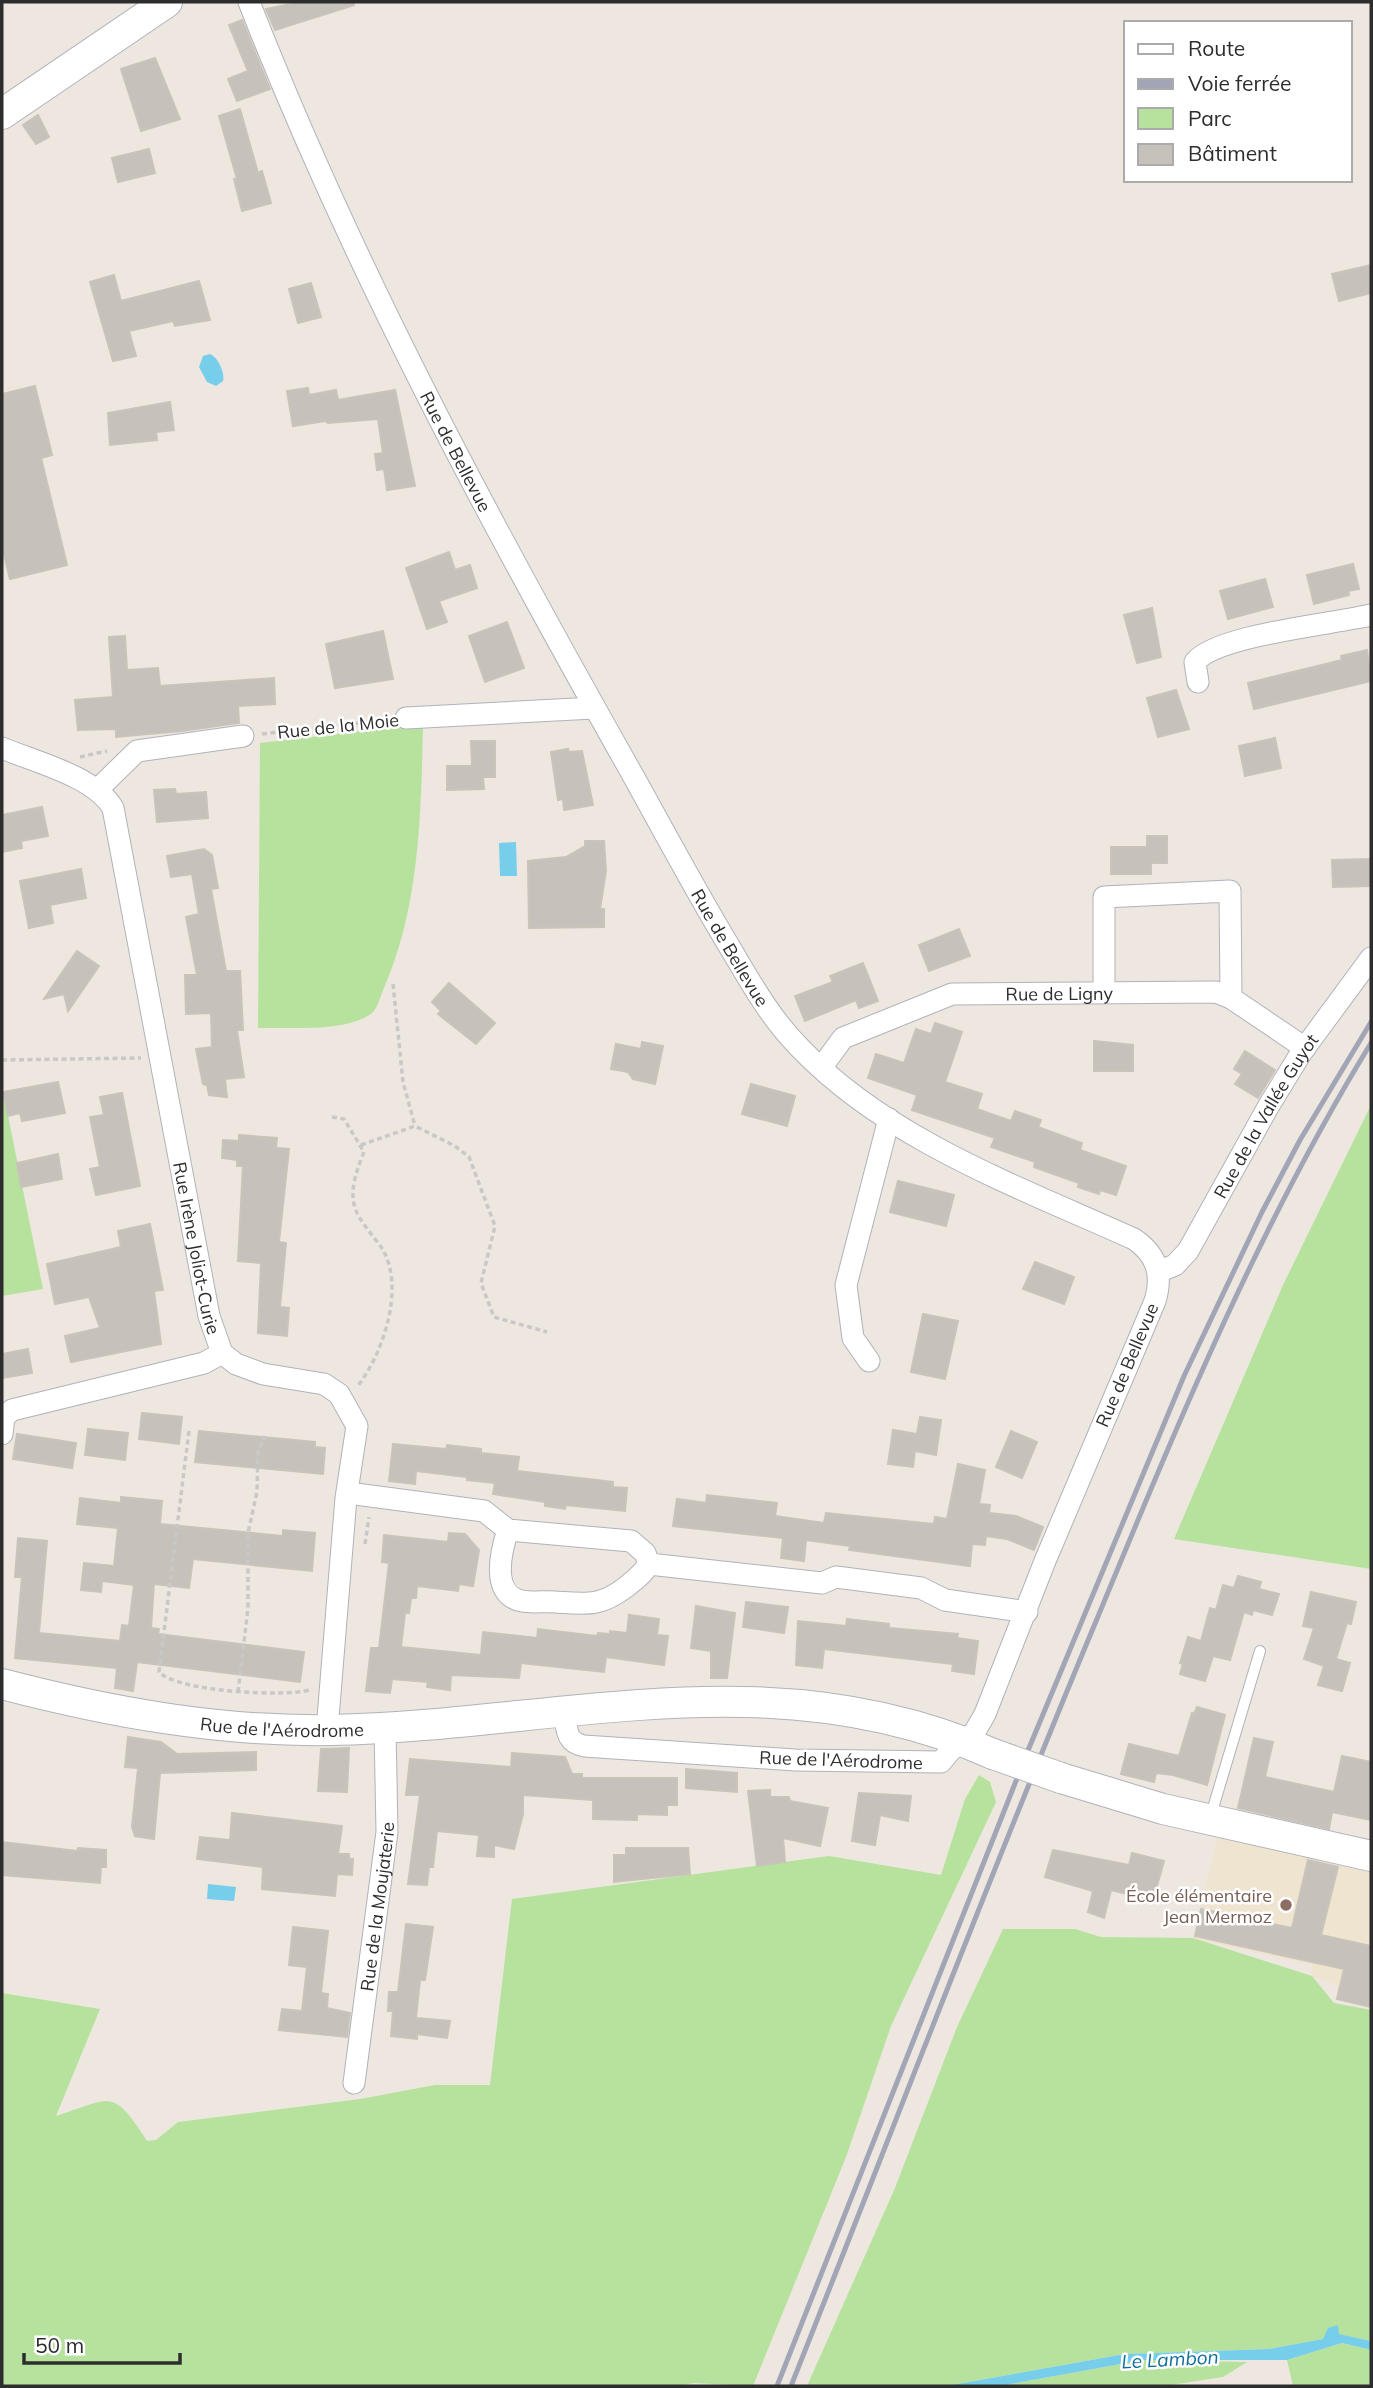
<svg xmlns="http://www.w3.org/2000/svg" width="1373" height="2388" viewBox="0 0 1373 2388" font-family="Mulish,sans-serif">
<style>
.education{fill:#eee4d0}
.green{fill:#b6e29e}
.water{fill:#77ceeb}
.building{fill:#c6c2bb;stroke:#c9c3b9;stroke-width:2}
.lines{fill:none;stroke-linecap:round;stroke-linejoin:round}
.lane-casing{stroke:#b0b2bc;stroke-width:12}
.street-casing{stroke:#b0b2bc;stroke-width:23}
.secondary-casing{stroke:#b0b2bc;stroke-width:32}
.path{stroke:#c8c8c8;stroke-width:3.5;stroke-dasharray:5 3.5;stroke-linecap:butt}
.lane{stroke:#fff;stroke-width:10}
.street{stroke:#fff;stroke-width:21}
.secondary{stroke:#fff;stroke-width:30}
.rail{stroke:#a2a5b6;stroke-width:5}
.secondary-bridge-casing{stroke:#b0b2bc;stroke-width:32;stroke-linecap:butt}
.secondary-bridge{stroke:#fff;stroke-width:30}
.education-dot{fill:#8d6e63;stroke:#fff;stroke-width:2.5}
.labels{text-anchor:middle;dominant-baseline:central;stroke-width:5;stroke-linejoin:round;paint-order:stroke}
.street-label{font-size:18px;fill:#2d2d2d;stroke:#fff}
.education-label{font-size:18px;fill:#785e54;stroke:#fff;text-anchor:end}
.water-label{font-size:19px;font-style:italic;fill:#126e9b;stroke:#fff}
</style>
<rect width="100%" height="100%" fill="#ede7e0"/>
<!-- education -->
<path class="education" d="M1218,1836L1371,1873V2007L1338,1999L1337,1985L1312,1976V1965L1193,1938Z"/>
<!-- green -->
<g class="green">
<path d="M423,724C421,813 420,905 384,988C381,994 378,1007 373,1012C349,1033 290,1027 258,1028L260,743Z"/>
<path d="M2,1086L43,1289L2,1296Z"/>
<path d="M1371,1105V1569L1174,1539L1283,1285Z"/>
<path d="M979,1775L990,1782L996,1802L891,2026L846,2157L753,2386L694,2383L678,2386H2V1993L100,2009L56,2116C111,2099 112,2086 147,2141L156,2140L178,2122L360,2099L435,2085H490L512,1899L829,1856L941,1875L965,1799Z"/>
<path d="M1003,1929H1075L1101,1937L1193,1938L1312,1976L1334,2003L1371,2010V2341L1338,2334V2326L1323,2339L1269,2349L1125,2354L946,2386H807L895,2188L957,2027Z"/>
<path d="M1342,2343L1371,2350V2386H1293L1287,2360Z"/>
<path d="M1143,2360L1247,2362L1223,2377L1164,2386H1000Z"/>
</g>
<!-- water -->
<g class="water">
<path d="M210,354C218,357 225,373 223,381L216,386L207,382L199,367L203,356Z"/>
<path d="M516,842L517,876H500L499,843Z"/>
<path d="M208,1884L236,1887L234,1901L207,1899Z"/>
<path d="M1338,2325L1339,2334L1371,2341V2350L1342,2343L1287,2360H1143L1000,2386H946L1125,2354L1269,2349L1323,2339L1328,2328Z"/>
</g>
<!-- building -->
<g class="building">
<path d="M301,2H353L354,5L275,30L266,9Z"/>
<path d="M242,20L270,89L237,101L228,79L248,71L229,25Z"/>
<path d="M155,58L180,119L141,131L121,69Z"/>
<path d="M240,109L258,173L262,171L271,203L242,211L234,179H237L219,116Z"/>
<path d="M38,115L49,137L36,144L23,125Z"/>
<path d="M149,149L155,173L118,182L112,158Z"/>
<path d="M1371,265V293L1339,301L1332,274Z"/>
<path d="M114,275L121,301L199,281L210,320L175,326L173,321L129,331L136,356L113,361L90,282Z"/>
<path d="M311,283L321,317L298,323L289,289Z"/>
<path d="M35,386L52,455L41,458L67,565L10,579L2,547V394Z"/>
<path d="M308,388L309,395L336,390L338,400L395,390L415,486L387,490L384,469L377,470L375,454L383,453L378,419L328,423L325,421L293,426L287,391Z"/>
<path d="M170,402L174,430L156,432L157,440L110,445L108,413Z"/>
<path d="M449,552L455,570L470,565L477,588L439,601L447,622L427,629L406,568Z"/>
<path d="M1353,564L1359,589L1348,591L1349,595L1314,604L1307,575Z"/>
<path d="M1265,579L1273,607L1228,619L1220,591Z"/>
<path d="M1152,608L1161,657L1137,663L1124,615Z"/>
<path d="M507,622L524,668L485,682L469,636Z"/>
<path d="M383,631L393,679L335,688L326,644Z"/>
<path d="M125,636L127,670L158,668L160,686L274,678L275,704L238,706L239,723L182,731L116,737V729L78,730L75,700L113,697L109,637Z"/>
<path d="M1367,650L1371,681L1254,709L1248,683L1342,660L1341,656Z"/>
<path d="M1176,690L1189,729L1158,737L1147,698Z"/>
<path d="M1275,738L1281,768L1245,776L1239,746Z"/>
<path d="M471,741H495V777H483L484,789L447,790V766H472Z"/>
<path d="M568,749L569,752L582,751L593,805L564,810L563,799L558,800L551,752Z"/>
<path d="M175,789L176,794L206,792L208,818L157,822L154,790Z"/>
<path d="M42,807L48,836L21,841L22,848L2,852V815Z"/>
<path d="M1147,836H1167V863H1151V874H1111V847H1147Z"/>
<path d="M585,841H604L606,871L600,909H604V927L529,928L528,861L566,857L585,846Z"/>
<path d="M204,849L212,855L218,888L211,889L226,971H240L243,1030H237L244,1077L225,1079L227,1097L209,1095L207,1085L203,1084L196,1049L212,1047L211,1013L186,1014L185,975H197L186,917L199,914L192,874L171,877L167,856Z"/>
<path d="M1371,859V886L1333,887L1332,860Z"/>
<path d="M81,869L86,898L50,905L53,923L29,928L20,881Z"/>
<path d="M959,929L970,956L929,971L919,945Z"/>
<path d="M77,951L99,966L68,1011L64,994L44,999Z"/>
<path d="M863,963L878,1001L859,1008L856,1000L805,1021L795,996L833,982L830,976Z"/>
<path d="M449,983L495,1023L476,1044L438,1014L441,1011L432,1002Z"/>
<path d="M935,1023L962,1032L945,1082L982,1094L977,1109L1011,1121L1015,1111L1041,1120L1038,1127L1082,1143L1080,1150L1126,1166L1116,1195L1100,1190L1099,1194L1078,1187L1079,1183L1034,1167L1035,1162L991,1147L995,1138L912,1110L917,1095L868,1078L876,1054L904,1063L916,1029L931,1034Z"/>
<path d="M1094,1041L1133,1045V1071H1094Z"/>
<path d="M642,1042L663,1046L655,1084L633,1079L628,1072L611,1069L616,1044L641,1049Z"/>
<path d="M1245,1051L1275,1070L1258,1098L1235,1084L1242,1074L1234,1069Z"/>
<path d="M58,1082L65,1113L22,1121L20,1113L8,1116L3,1092Z"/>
<path d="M751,1084L795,1096L787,1126L742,1114Z"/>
<path d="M122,1093L140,1186L96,1195L90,1169L100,1167L90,1117L104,1115L100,1097Z"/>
<path d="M239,1135L277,1138L276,1148L289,1149L279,1242L286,1243L280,1307L289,1308L287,1336L258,1333L261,1263L238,1261L243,1166H237V1160L222,1158L223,1140L239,1141Z"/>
<path d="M58,1154L62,1179L21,1187L17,1163Z"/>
<path d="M898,1181L954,1195L946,1226L890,1212Z"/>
<path d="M150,1224L163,1290L154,1291L161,1344L71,1362L65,1336L100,1328L89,1297L55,1304L47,1264L121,1247L118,1231Z"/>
<path d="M1035,1262L1074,1277L1064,1304L1023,1289Z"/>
<path d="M923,1314L958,1321L945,1379L911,1372Z"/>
<path d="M28,1349L32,1373L2,1378V1354Z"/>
<path d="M142,1413L182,1417L179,1444L139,1439Z"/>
<path d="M920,1417L941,1420L936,1455L915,1451L913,1467L888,1464L893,1430L917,1434Z"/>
<path d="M88,1429L128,1433L125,1460L85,1455Z"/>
<path d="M199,1431L315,1442V1447L325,1448L323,1474L195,1462Z"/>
<path d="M1011,1431L1037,1442L1022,1478L996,1467Z"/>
<path d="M17,1434L76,1443L72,1468L13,1459Z"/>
<path d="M393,1444L446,1449L447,1445L481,1449V1453L519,1457L517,1471L613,1482V1487L627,1488L625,1511L566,1505L565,1509L545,1506V1502L493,1494L495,1483L467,1480V1477L416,1471L415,1484L389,1481Z"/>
<path d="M958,1464L985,1470L979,1504L990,1505L989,1513L1016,1516L1043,1527L1034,1550L1007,1539L986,1536L985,1545L972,1544L970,1566L849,1550L850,1546L806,1540L804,1561L781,1558L783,1538L673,1526L677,1499L706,1503L707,1495L777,1503L775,1516L824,1523L826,1513L934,1524L935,1517L947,1519Z"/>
<path d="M121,1497L162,1501L160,1524L283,1536V1530L315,1533L312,1571L193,1559L189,1588L154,1584L151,1628L159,1629L158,1634L304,1652L300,1682L137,1662L133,1691L115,1688L117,1668L15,1658L22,1577H15L18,1538L47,1541L39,1633L120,1641L122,1625L129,1626L134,1585L102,1581L101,1592L81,1590L84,1563L114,1566L118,1528L77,1524L80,1498L121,1503Z"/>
<path d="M449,1533L465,1534L479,1550L473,1586L459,1584L458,1591L417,1586L416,1598H411L409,1613H405L401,1647L481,1655L483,1632L537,1638L538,1629L597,1636L598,1633L610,1634V1631L627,1633L629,1615L659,1619L657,1635L668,1636L664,1665L606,1657L604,1672L521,1663L519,1678L451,1675L450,1690L427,1687L428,1682L392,1679L390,1693L366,1691L371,1648H379L389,1563L382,1562L384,1535L448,1542Z"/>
<path d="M1238,1576L1261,1582L1259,1589L1279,1594L1272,1615L1253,1610L1252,1615L1244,1612L1230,1660L1213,1656L1205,1681L1180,1674L1183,1664L1180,1663L1188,1637L1201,1641L1210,1608L1216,1610L1223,1585L1234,1588Z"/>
<path d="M1311,1592L1356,1602L1351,1624L1347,1623L1336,1659L1350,1663L1342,1691L1318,1685L1324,1666L1304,1659L1314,1628L1303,1626Z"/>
<path d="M746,1602L788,1607L784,1633L743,1627Z"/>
<path d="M696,1606L735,1613L727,1678H711V1651L691,1648Z"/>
<path d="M847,1619L889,1624V1628L958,1634L957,1638L978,1641L974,1674L952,1671L953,1664L824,1649L822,1668L796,1665L798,1621L846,1626Z"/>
<path d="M1197,1707L1225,1715L1207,1785L1173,1775L1156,1773L1154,1782L1121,1774L1129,1744L1179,1756L1192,1713L1194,1714Z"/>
<path d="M128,1737L161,1742L177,1754L256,1752V1770L160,1773L154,1839L135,1836L132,1827L138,1768L125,1767Z"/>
<path d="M1254,1738L1273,1742L1265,1777L1334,1792L1342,1756L1371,1762V1820L1332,1812L1329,1829L1238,1808Z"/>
<path d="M349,1748L347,1792L318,1791L321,1749Z"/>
<path d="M512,1753L565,1757L572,1774H582V1778H677V1805H667V1815L637,1814V1820L593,1819V1800L523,1795V1814L514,1849L494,1845V1857L477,1856L479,1835L437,1831L433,1867H429L427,1885L408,1884L420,1795H406L410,1759L511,1767Z"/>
<path d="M686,1769L737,1773V1792L686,1788Z"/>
<path d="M770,1790V1797H789L790,1801L828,1808L820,1846L783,1838L785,1862L757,1866L748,1791Z"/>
<path d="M859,1793L911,1796L908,1821L880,1815L875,1845L852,1841Z"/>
<path d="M232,1813L342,1826L338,1854H349V1859H353L352,1875L337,1874L335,1896L262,1889L263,1867L197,1859L200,1837L230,1840Z"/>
<path d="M2,1842L77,1851L78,1848L106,1850V1867H101L100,1883L2,1875Z"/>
<path d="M626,1848H688L690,1874L614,1882V1855H626Z"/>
<path d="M1053,1850L1129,1865L1132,1853L1164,1861L1155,1893L1146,1891L1144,1898L1111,1890L1104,1918L1088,1912L1093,1891L1045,1877Z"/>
<path d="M1308,1860L1338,1867L1321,1935L1371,1946V2007L1337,1999L1344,1969L1195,1936L1201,1909L1292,1928Z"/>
<path d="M406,1924L433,1927L425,1980H420L416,2018L450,2021L447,2038L417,2034V2039L391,2036L393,2011H388L389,1992H398Z"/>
<path d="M293,1927L328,1931L321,1993L328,1994L327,2008L350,2013L347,2037L279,2030L282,2009L302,2011L307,1967L289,1965Z"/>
</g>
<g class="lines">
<!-- lane casing -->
<g class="lane-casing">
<path id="lane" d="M1210,1818L1260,1651"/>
</g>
<!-- street casing -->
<g class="street-casing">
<g id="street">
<path id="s1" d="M249,2C354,271 493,528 635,779C667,837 698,895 732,951C752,985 772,1020 800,1048C888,1140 1019,1187 1134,1239C1157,1255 1163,1274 1155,1301L1045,1561L985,1714L974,1733L951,1750L941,1762L795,1760L584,1746C566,1743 567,1729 564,1713"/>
<path d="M1198,682L1195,662C1216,635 1333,624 1371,615"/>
<path d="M406,718L594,708"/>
<path id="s2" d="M2,748C35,762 94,776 113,808L209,1316L222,1353L236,1364L263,1374L324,1384L339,1394L357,1426L346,1498L327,1730"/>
<path d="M98,789L137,751L243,736"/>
<path d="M1104,992V897L1230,891L1231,998"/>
<path id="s3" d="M821,1068L843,1038L952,994L1216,992L1231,998L1305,1048"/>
<path id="s4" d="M1160,1271L1175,1265L1188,1251L1268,1107L1301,1053L1371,958"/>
<path d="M869,1361L853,1338L846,1285L889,1119"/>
<path d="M2,1434L4,1417L12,1410L204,1363L222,1353"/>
<path d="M348,1493L484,1511L508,1530L631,1541L645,1553L649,1564L822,1583L836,1577L921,1588L945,1600L1027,1612"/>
<path d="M508,1530C501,1551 490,1595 522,1601C532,1603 545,1601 555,1602C587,1604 600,1607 626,1587C636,1579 643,1574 649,1564"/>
<path id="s5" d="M354,2083L387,1832L385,1728"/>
</g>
</g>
<!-- secondary casing -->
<g class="secondary-casing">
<g id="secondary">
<path d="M2,114L167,2"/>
<path id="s6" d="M2,1684C109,1712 219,1732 331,1730C560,1725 772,1656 993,1754"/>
<path d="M1061,1778L1163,1809L1371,1856"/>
</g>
</g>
<!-- path -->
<g class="path">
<path d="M262,734L387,720"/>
<path d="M80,757L107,751"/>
<path d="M393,984L403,1082L415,1126"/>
<path d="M2,1060L141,1058"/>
<path d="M332,1117L344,1119L364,1152C358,1167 350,1187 354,1204C357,1220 375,1237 383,1250C405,1289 383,1354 357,1387"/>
<path d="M361,1145L415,1126L455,1146L469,1157L495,1226L481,1283L494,1317L547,1332"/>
<path d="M189,1431L159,1672C179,1692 283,1697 310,1690"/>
<path d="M365,1544L369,1517"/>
<path d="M238,1692L248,1608V1533L257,1492L258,1451L265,1436"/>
</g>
<!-- lane -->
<use href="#lane" class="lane"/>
<!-- street -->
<use href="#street" class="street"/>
<!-- secondary -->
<use href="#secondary" class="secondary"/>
<!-- rail -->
<g class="rail">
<path d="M777,2386L1029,1748L1184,1376L1262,1212L1300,1140L1371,1022"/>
<path d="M791,2386C893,2129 992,1870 1099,1614C1180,1418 1260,1224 1371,1043"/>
</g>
<!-- secondary-bridge casing -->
<g class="secondary-bridge-casing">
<path id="secondary-bridge" d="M993,1754L1061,1778"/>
</g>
<!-- secondary-bridge -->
<use href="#secondary-bridge" class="secondary-bridge"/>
</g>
<!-- markers -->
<circle class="education-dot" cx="1286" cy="1905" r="7"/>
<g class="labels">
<!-- street labels -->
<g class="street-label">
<text stroke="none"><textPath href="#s1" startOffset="495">Rue de Bellevue</textPath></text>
<text transform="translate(338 726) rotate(-6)">Rue de la Moie</text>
<text stroke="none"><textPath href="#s1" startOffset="1062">Rue de Bellevue</textPath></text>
<text stroke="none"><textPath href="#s3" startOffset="262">Rue de Ligny</textPath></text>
<text stroke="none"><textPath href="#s4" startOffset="191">Rue de la Vallée Guyot</textPath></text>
<text stroke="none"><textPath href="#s2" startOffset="576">Rue Irène Joliot-Curie</textPath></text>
<text transform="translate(1127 1365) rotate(-67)">Rue de Bellevue</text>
<text stroke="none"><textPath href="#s6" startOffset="284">Rue de l'Aérodrome</textPath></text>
<text transform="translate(841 1760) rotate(2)">Rue de l'Aérodrome</text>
<text stroke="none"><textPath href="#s5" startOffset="178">Rue de la Moujaterie</textPath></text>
</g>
<!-- education labels -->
<g class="education-label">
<text x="1272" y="1895">École élémentaire<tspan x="1272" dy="21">Jean Mermoz</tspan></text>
</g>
<!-- water labels -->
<g class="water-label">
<text transform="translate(1170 2359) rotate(-3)">Le Lambon</text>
</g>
</g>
<!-- border -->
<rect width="1373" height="2388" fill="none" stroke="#2d2d2d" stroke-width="7"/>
<!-- legend -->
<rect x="1124" y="21" width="228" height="161" fill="#ffffff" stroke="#ababab" stroke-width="2"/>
<rect x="1138" y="44" width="35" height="10" fill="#ffffff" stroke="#ababab" stroke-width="2"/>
<text x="1188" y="56" font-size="21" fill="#2d2d2d">Route</text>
<rect x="1138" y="79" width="35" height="10" fill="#a2a5b6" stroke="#ababab" stroke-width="2"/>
<text x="1188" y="91" font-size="21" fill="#2d2d2d">Voie ferrée</text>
<rect x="1138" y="108" width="35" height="21" fill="#b6e29e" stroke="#ababab" stroke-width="2"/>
<text x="1188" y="126" font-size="21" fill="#2d2d2d">Parc</text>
<rect x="1138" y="144" width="35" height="21" fill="#c6c2bb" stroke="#ababab" stroke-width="2"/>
<text x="1188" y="161" font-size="21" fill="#2d2d2d">Bâtiment</text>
<!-- scale -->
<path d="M24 2353v10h156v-10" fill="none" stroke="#2d2d2d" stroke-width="3.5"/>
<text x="35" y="2353" font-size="21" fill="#2d2d2d" stroke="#ffffff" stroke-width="5" paint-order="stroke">50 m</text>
</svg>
